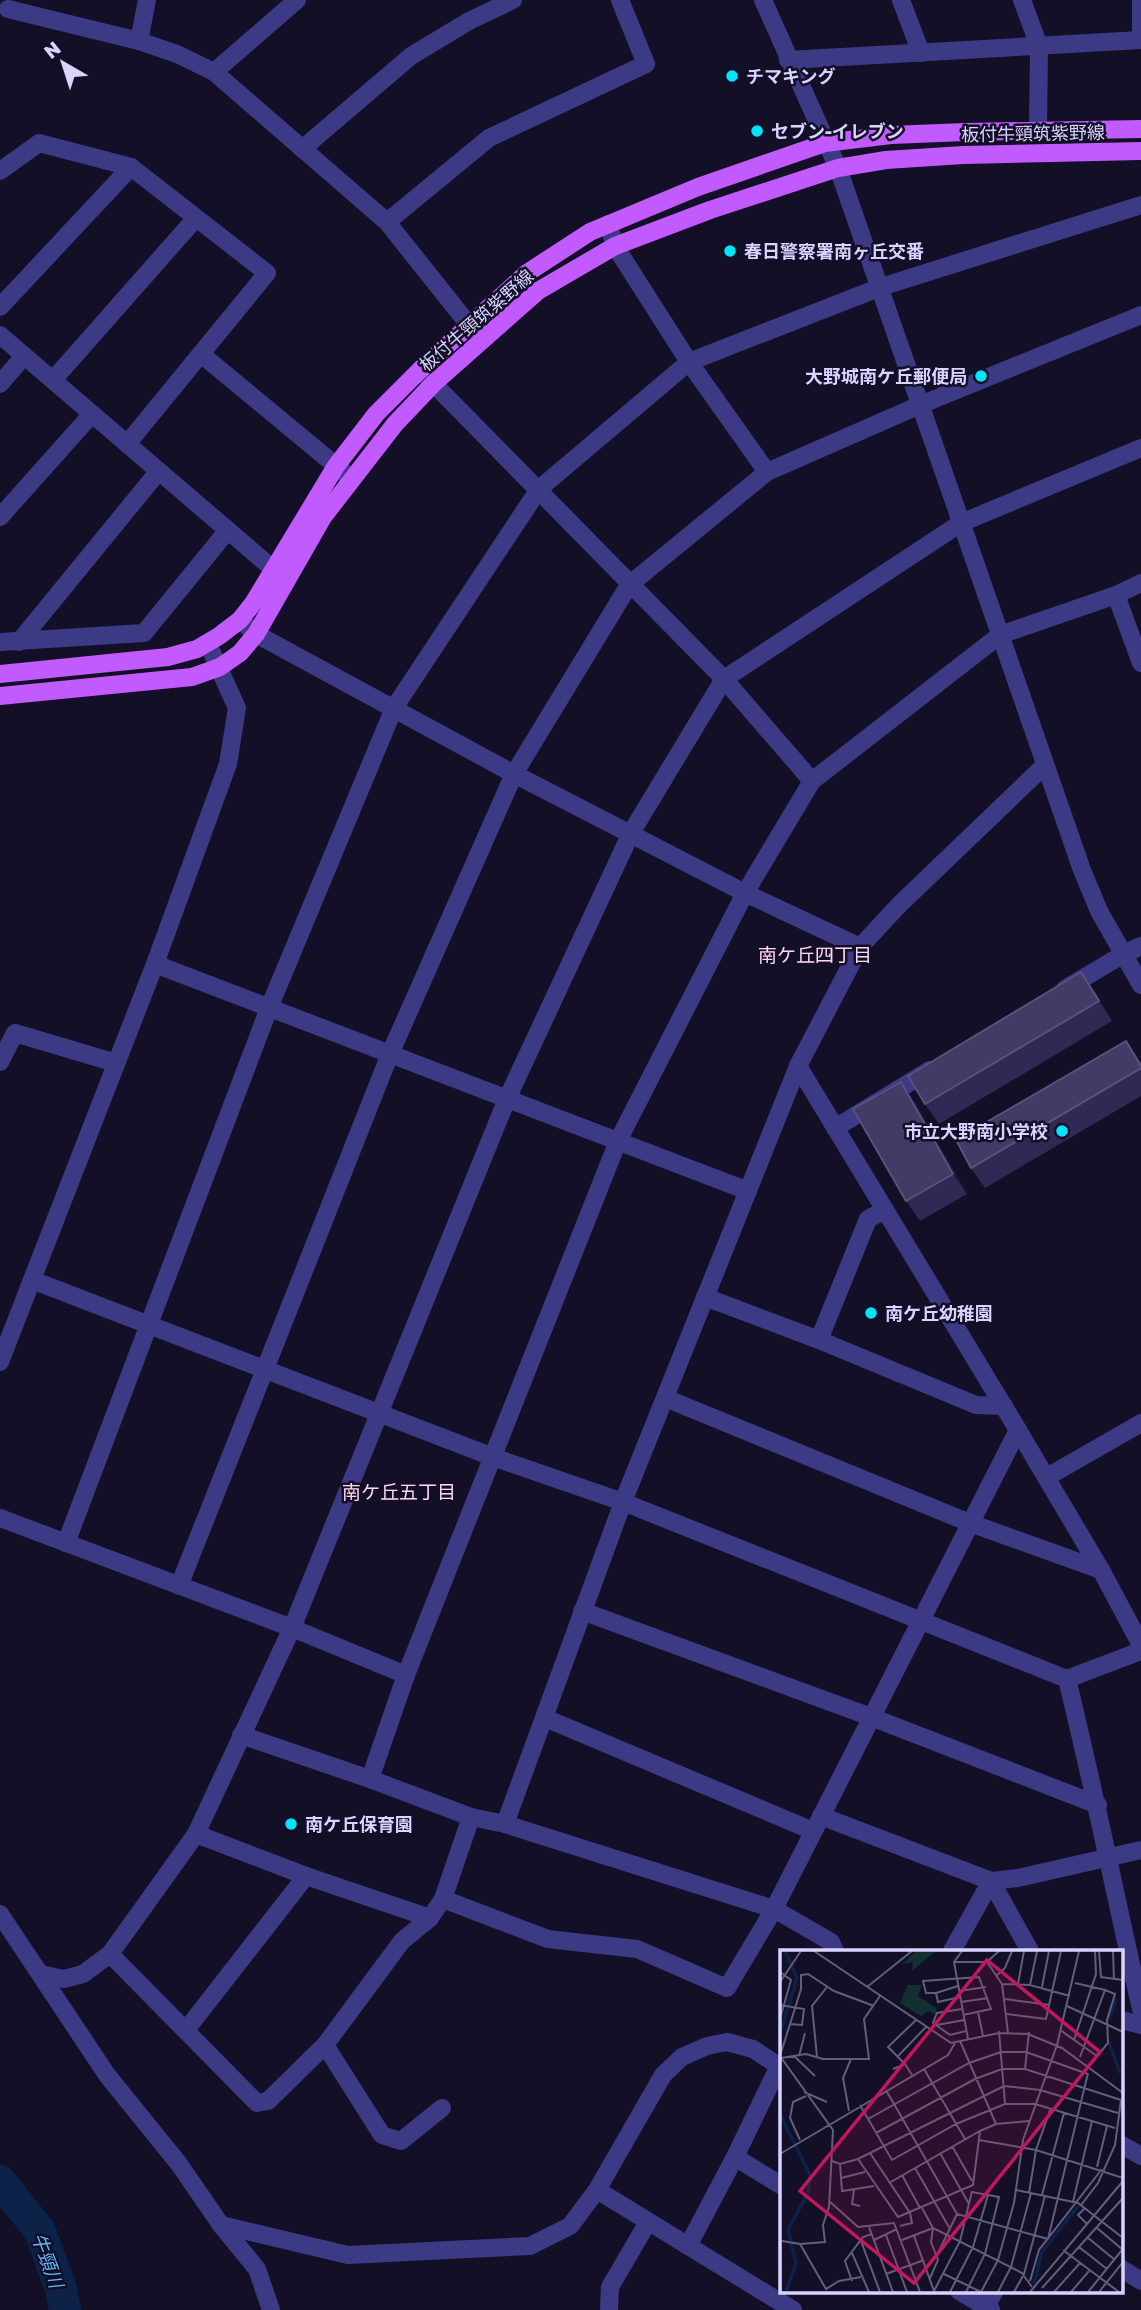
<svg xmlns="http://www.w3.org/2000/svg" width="1141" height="2310" viewBox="0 0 1141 2310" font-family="'Golos Text','Noto Sans JP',sans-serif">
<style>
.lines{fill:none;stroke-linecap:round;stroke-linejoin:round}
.river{stroke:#0c2248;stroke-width:32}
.minor{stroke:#3d3a85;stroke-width:18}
.major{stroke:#c25bff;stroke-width:18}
.wall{fill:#312854}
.shaded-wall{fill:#1d163a}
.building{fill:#433a66;stroke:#5a527e;stroke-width:2}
.poi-dot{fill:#00e5ff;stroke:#130f26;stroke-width:2.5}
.labels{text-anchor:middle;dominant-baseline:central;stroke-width:5;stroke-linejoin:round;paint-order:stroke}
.poi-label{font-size:18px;font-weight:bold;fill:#d9d4ff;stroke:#130f26;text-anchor:start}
.street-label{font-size:18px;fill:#d9d4ff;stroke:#130f26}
.neighbourhood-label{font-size:19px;fill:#ffd6f0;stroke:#130f26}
.water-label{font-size:19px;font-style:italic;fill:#62b6ff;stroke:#130f26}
.inset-river{fill:none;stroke:#0c2248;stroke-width:3.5}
.inset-road{fill:none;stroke:#625e7d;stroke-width:2}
.view{fill:#c2185b;fill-opacity:0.15;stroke:#c2185b;stroke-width:3.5}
.inset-edge{fill:none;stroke:#d9d4ff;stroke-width:3.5}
</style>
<rect width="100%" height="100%" fill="#130f26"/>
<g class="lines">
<!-- river -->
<path class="river" d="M0,2181L40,2231L61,2289L65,2310"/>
<!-- minor -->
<g class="minor">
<path d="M763,0L838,168L1082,870L1099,911L1141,985"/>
<path d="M901,0L921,53"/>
<path d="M1022,0L1039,46L1038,130"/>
<path d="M1141,0V32"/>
<path d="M8,9L139,41L177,54L214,72L387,222L469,325L485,338"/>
<path d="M139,41L147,0"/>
<path d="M788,60L1141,40"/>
<path d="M214,72L297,0"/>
<path d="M302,149L411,56L469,21L513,0"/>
<path d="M0,171L39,143L131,167L267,273L127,444"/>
<path d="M387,222L489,138L646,64L620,0"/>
<path d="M608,224L615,246L689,362L767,472"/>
<path d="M0,307L131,167"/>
<path d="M0,335L272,568"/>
<path d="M201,354L352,479"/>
<path d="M424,374L724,679L812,781"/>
<path d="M53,380L196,218"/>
<path d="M0,384L24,356"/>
<path d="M0,517L92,414"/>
<path d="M1116,595L1141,663"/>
<path d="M240,620L256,634L514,774L745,893L860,947"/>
<path d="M0,642L144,633L228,530"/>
<path d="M19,642L158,472"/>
<path d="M155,964L748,1191"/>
<path d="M1065,989L1122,955L1141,946"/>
<path d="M0,1062L15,1033L116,1063"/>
<path d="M835,1128L930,1070"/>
<path d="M32,1280L493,1457L623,1502L1067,1679L1141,1651"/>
<path d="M705,1297L819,1340L976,1405L1004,1406"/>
<path d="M819,1340L868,1219L885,1210"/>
<path d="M0,1362L155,964L228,764L237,708L208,644"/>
<path d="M665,1398L970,1523L1101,1570"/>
<path d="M1018,1430L1101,1570L1141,1645"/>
<path d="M1047,1477L1141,1423"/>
<path d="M0,1518L292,1628L406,1675L618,1141L745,893L812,781L1000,635L1116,595L1141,583"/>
<path d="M66,1543L269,1008L394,708L539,489L689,362L881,287L1141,205"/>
<path d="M179,1586L390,1054L514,774L629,585L767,472L920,405L1141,315"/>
<path d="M582,1611L871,1717L1098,1805"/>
<path d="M1067,1679C1094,1789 1116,1899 1141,2009"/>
<path d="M545,1718L813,1831"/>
<path d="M241,1735L370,1779L471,1817L505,1824L774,1909L831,1942L835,1951"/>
<path d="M370,1779L406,1675"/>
<path d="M821,1816L991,1881L1018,1878L1141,1850"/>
<path d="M505,1824L623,1502L798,1066L860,947L899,905L1044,766"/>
<path d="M196,1834L306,1876L430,1918"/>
<path d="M991,1881L1030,1951"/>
<path d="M443,1899L471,1817"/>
<path d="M0,1914L107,2075L179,2164L221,2225L257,2269L271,2310"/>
<path d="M952,1951L991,1881"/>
<path d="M110,1954L257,2103L268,2101L325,2045L402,1941L430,1918L443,1899L548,1939L637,1949L727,1988L774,1909L1018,1430L798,1066"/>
<path d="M41,1974L64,1979L83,1974L110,1954L196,1834L292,1628L507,1099L631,833L724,679L961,523L1141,448"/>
<path d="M1122,2020L1141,2025"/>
<path d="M186,2030L306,1876"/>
<path d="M325,2045L382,2135L401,2141L442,2108"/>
<path d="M1122,2145L1141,2156"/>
<path d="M735,2157L782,2186"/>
<path d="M597,2190L793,2310"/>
<path d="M221,2225L348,2255L530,2246L570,2226L597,2190L663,2075L682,2057L707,2046L727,2042L753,2049L782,2068"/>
<path d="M688,2246L735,2157L779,2066"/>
<path d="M1122,2269L1141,2281"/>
<path d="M959,2291L991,2310"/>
<path d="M609,2310L610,2287L648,2222"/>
<path d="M983,2310L995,2291"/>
</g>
<!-- major -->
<g class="major">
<path d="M0,674L168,657L197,649L219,636L240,620L254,602L336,466L376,414L420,370L527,273L590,232L698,187L825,143L891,135L965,132L1141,129"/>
<path d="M0,696L192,677L220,667L240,653L256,634L323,517L395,424L434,383L538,291L615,246L710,210L838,168L886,160L963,155L1141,151"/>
</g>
</g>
<!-- wall -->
<g class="wall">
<path d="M1095,992L1112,1021L939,1124L925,1104Z"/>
<path d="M1141,1062V1096L985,1188L971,1168Z"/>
<path d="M915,1102L967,1194L920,1221L906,1201Z"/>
</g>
<!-- shaded-wall -->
<g class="shaded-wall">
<path d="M1081,972L1095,992L1112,1021L1099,1001Z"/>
<path d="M1126,1041L1141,1062V1066Z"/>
<path d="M901,1082L915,1102L967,1194L953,1174Z"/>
</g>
<!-- building -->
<g class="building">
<path d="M1081,972L1099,1001L925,1104L908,1076Z"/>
<path d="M1126,1041L1141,1066V1068L971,1168L956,1140Z"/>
<path d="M901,1082L953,1174L906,1201L853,1109Z"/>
</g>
<!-- markers -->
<g class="poi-dot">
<circle cx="732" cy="76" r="7"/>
<circle cx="757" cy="131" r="7"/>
<circle cx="730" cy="251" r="7"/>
<circle cx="981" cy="376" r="7"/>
<circle cx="1062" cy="1131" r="7"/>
<circle cx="871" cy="1313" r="7"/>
<circle cx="291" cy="1824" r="7"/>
</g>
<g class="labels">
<!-- poi labels -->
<g class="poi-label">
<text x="746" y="76">チマキング</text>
<text x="771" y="131">セブン-イレブン</text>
<text x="744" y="251">春日警察署南ヶ丘交番</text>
<text x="967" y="376" text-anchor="end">大野城南ケ丘郵便局</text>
<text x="1048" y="1131" text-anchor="end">市立大野南小学校</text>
<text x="885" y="1313">南ケ丘幼稚園</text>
<text x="305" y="1824">南ケ丘保育園</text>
</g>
<!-- street labels -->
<g class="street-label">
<text transform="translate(1033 133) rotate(-1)">板付牛頸筑紫野線</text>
<text transform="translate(476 320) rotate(-41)">板付牛頸筑紫野線</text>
</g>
<!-- neighbourhood labels -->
<g class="neighbourhood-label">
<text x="815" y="954">南ケ丘四丁目</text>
<text x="399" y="1491">南ケ丘五丁目</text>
</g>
<!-- water labels -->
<g class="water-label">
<text transform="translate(48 2260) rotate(70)">牛頸川</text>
</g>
</g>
<!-- overview -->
<g transform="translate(780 1950)">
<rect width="343" height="343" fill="#130f26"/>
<path d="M136,1H156L132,21L133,12L122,14ZM128,35H142L138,46L156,58L157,65L148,61L141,66L120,53Z" fill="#12302f"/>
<path class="inset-river" d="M329,70L336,49M0,84L17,28L5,1M329,93L340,123M0,164L30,225L28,243L8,280L16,313L6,342M254,334L262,302L298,256"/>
<path class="inset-road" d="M34,1L171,93L219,83L248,84L282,98L343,143M182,1L174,12L188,89M319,1L321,27L343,30M333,1L334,30M174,12H207L219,1M207,12L222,34L228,83M0,22L11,30L0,69M217,25L225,18L232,1M0,32L21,1M295,33L325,40L300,107M222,34L250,35L290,46M238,34L244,1M250,35L257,1M87,37L132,1M262,37L269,1M179,41L206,37M156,43L178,36M180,47L158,52L156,43H146L143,31L199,27L211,59L183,65M225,49L270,55M181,52L208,48M0,55L24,59L22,75L10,74M287,56L343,82M182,59L157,63L153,73L170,85L186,81M198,62L203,86M227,64L266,69L281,1M157,75L184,70M280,80L317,106M219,81L225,154M294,90L316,24L315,1M180,91L216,174M14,106L35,126M19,106L25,83M118,106L146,77M37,107L32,56L47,37M1,108L26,104L43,109H89L84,69L100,46M125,114L108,97L136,70M310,115L328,93L327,70L335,44L325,40M113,119L125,114L132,125M144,119L185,189M245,119L249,82M106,140L177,264L268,289M24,142L47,152M80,155L112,210L176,174L225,154H255L335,178M69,161L63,128L71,109M88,169L189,113L221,102H246L308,124M96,183L195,129L222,119H245L341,150M20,190L10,168L13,152L26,146M199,190L256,200L343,228M172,196L192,231M90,203L130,263L132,273L120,276M160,203L189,254M0,204L168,105L175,93M78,209L118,267L193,235L200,181M52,211L60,214L78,209L224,136L260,140L338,163M60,214L62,241L94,236M317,217L327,176M135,218L170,279M122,225L140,258M61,228L85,222M109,233L200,181L216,174L249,171M74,240L72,254L80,256M236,240L298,253L343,288M249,243L256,200L270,160M262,245L284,163M49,251L78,277L114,273L140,342M293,252L312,171M301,255L318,233L335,195L341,150M142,258L153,278L242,323L252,337M305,258L298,265L307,274M89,277L113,342M317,278L343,300M0,279L1,342M106,285L127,342M134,286L154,341M307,287L335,310M268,289L308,123M94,290L117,279M122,290L153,278M2,291L20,294L46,339L59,331L81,327M81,291L100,342M20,294L45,292L43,275L49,257L53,180L0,106L21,39V25L28,24L54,41L94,56M299,297L327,319M283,300L339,342M72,303L89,342M157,305L177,264M106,324L144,310M164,324L201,342M150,328L158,310L151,292L153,278M72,331L65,311L83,287L92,284M250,331L259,300L322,219M262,338L343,248M154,341L180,291L192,241M170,342L193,297L208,245M186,342L205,304L219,247L192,242M201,342L218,310L234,253L243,190L277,95L299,1M218,342L231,317L251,243M234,342L244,324L265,246M250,342L343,231M274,342L300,313M291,342L309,321M308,342L342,300M319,342L343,312"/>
<path class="view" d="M207,10L320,102L134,333L20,241Z"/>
<rect width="343" height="343" class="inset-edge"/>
</g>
<!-- north arrow -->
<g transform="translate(63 63) rotate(321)" stroke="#130f26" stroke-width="5" paint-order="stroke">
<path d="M0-5L12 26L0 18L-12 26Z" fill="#d9d4ff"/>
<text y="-10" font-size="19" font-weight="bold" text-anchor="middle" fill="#d9d4ff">N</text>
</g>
</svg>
